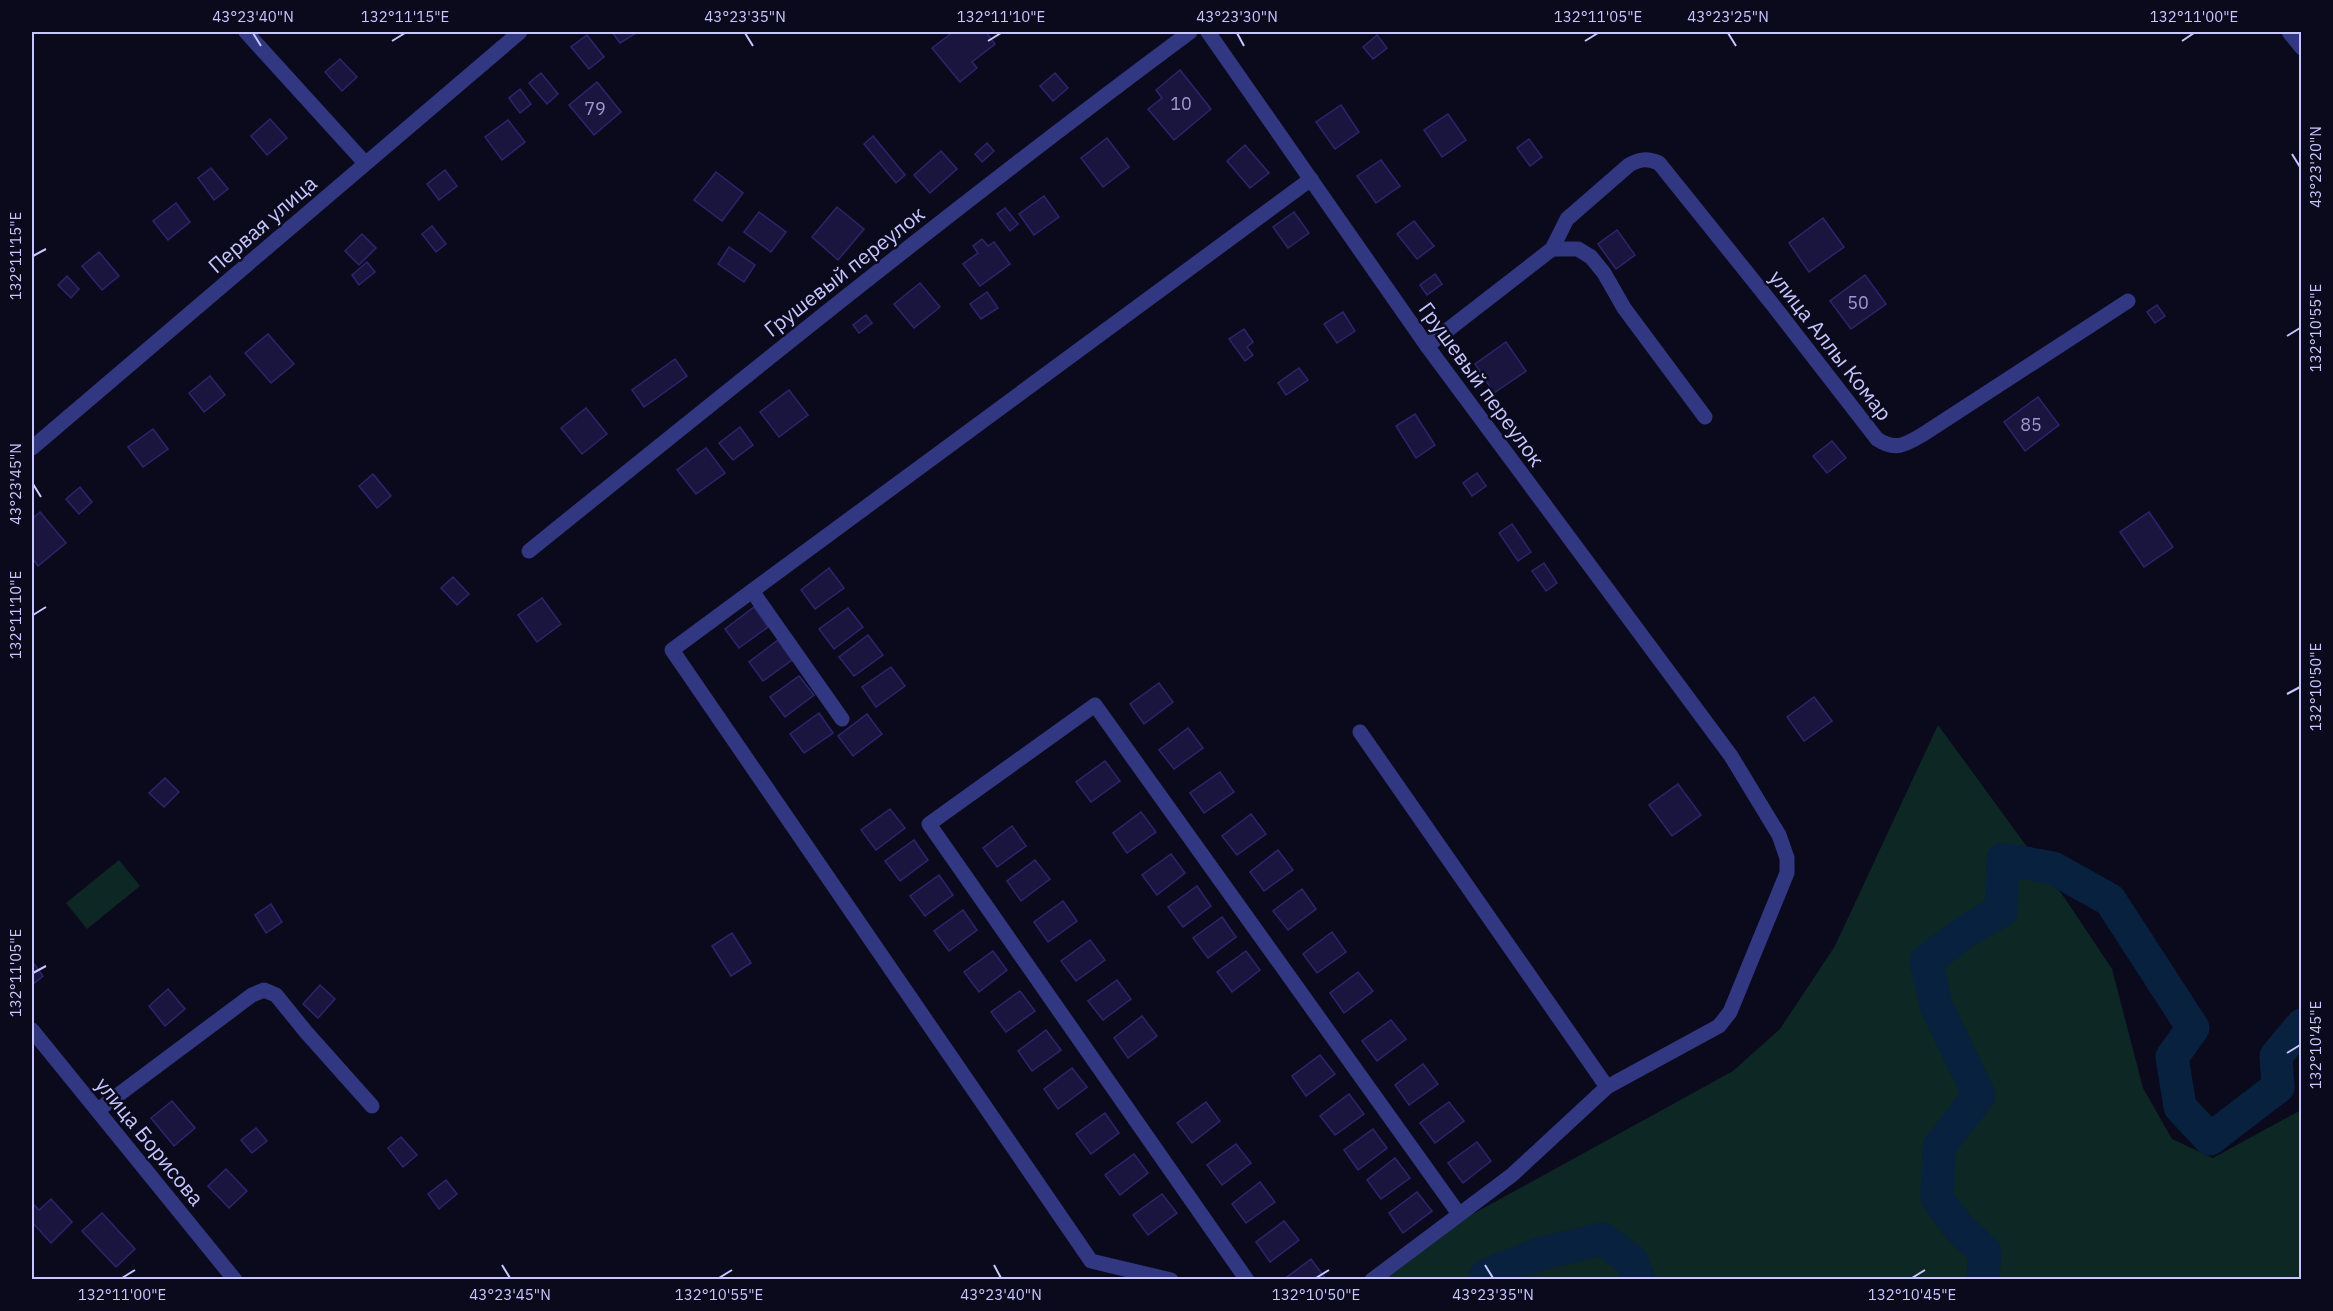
<svg xmlns="http://www.w3.org/2000/svg" width="2333" height="1311" viewBox="0 0 2333 1311" font-family="'IBM Plex Sans',sans-serif">
<style>
.green{fill:#0d2724}
.lines{fill:none;stroke-linecap:round;stroke-linejoin:round}
.river{stroke:#07213f;stroke-width:33}
.building{fill:#19153f;stroke:#2c256d;stroke-width:1.5}
.minor{stroke:#313780;stroke-width:15}
.ticks{fill:none;stroke:#c7c6ff;stroke-width:2}
.labels{text-anchor:middle;dominant-baseline:central;stroke-width:5;stroke-linejoin:round;paint-order:stroke}
.number-label{font-size:18px;fill:#9c9acf}
.street-label{font-size:21px;fill:#c7c6ff;stroke:#0b0a1d}
.neatline{fill:none;stroke:#c7c6ff;stroke-width:2}
.ticks-label{font-size:15px;text-anchor:middle;fill:#c7c6ff}
</style>
<rect width="100%" height="100%" fill="#0b0a1d"/>
<!-- green -->
<g class="green">
<path d="M1938,725L2066,900L2112,969L2143,1088L2172,1139L2213,1158L2301,1110V1279L1374,1280L1431,1237L1733,1071L1780,1029L1835,946Z"/>
<path d="M119,860L140,886L87,929L66,903Z"/>
</g>
<g class="lines">
<!-- river -->
<g class="river">
<path d="M1484,1280L1486,1275L1539,1254L1602,1239L1631,1260L1639,1280"/>
<path d="M1983,1280L1985,1252L1960,1229L1937,1198L1939,1147L1979,1095L1936,1005L1926,961L1968,930L2001,911L2003,859L2053,868L2110,900L2193,1028L2172,1057L2180,1107L2210,1139L2278,1087L2276,1056L2302,1025"/>
</g>
</g>
<!-- building -->
<g class="building">
<path d="M612,32H638L620,43Z"/>
<path d="M953,32H986L995,44L972,62L977,68L960,82L932,48Z"/>
<path d="M587,35L604,57L589,69L571,47Z"/>
<path d="M1377,35L1387,48L1373,59L1363,47Z"/>
<path d="M340,59L357,77L342,91L325,72Z"/>
<path d="M1180,70L1211,109L1174,140L1148,109L1162,98L1156,90Z"/>
<path d="M541,73L558,94L547,104L529,83Z"/>
<path d="M1055,73L1068,88L1053,101L1040,86Z"/>
<path d="M597,82L621,112L594,135L569,105Z"/>
<path d="M520,89L531,104L520,113L509,98Z"/>
<path d="M1341,105L1359,132L1335,149L1316,122Z"/>
<path d="M1448,114L1466,140L1442,157L1424,130Z"/>
<path d="M270,119L287,138L267,155L251,136Z"/>
<path d="M508,120L525,142L502,160L485,137Z"/>
<path d="M873,136L905,175L896,183L864,144Z"/>
<path d="M1107,138L1129,167L1103,187L1081,158Z"/>
<path d="M1529,139L1542,157L1530,166L1517,148Z"/>
<path d="M987,143L994,151L982,162L975,154Z"/>
<path d="M1245,145L1269,173L1250,188L1227,161Z"/>
<path d="M941,151L957,169L930,193L914,175Z"/>
<path d="M1381,160L1400,186L1376,203L1357,176Z"/>
<path d="M211,168L228,189L214,200L198,178Z"/>
<path d="M445,170L457,186L439,200L427,184Z"/>
<path d="M716,172L743,193L722,221L694,200Z"/>
<path d="M1044,196L1059,217L1034,235L1019,214Z"/>
<path d="M176,203L190,222L168,240L153,221Z"/>
<path d="M837,207L864,229L838,260L812,237Z"/>
<path d="M1005,208L1018,224L1010,231L997,214Z"/>
<path d="M759,212L786,232L771,252L744,232Z"/>
<path d="M1294,212L1309,233L1288,248L1273,227Z"/>
<path d="M1823,218L1844,247L1809,272L1789,243Z"/>
<path d="M1414,221L1434,246L1417,259L1397,234Z"/>
<path d="M432,226L446,244L436,252L422,234Z"/>
<path d="M1617,230L1635,255L1616,269L1598,244Z"/>
<path d="M362,234L376,248L359,265L345,251Z"/>
<path d="M982,239L988,246L994,242L1010,264L980,286L963,264L978,253L973,246Z"/>
<path d="M729,247L755,265L744,282L718,264Z"/>
<path d="M99,252L119,276L102,290L82,266Z"/>
<path d="M367,262L375,272L359,285L352,275Z"/>
<path d="M1435,274L1442,284L1427,295L1420,285Z"/>
<path d="M1865,275L1886,304L1851,329L1830,301Z"/>
<path d="M67,276L79,289L71,298L58,285Z"/>
<path d="M920,283L940,307L914,328L894,304Z"/>
<path d="M987,292L998,308L981,319L970,304Z"/>
<path d="M2157,305L2165,316L2155,323L2147,312Z"/>
<path d="M1343,312L1355,331L1337,343L1324,324Z"/>
<path d="M866,315L872,323L859,333L853,325Z"/>
<path d="M1244,329L1253,342L1247,347L1253,355L1245,361L1229,339Z"/>
<path d="M268,334L294,364L271,383L245,353Z"/>
<path d="M1506,342L1526,371L1494,393L1475,364Z"/>
<path d="M675,359L687,376L644,407L632,390Z"/>
<path d="M1299,368L1308,380L1286,395L1278,383Z"/>
<path d="M210,376L225,395L204,412L189,393Z"/>
<path d="M789,390L808,415L779,437L760,412Z"/>
<path d="M2038,397L2059,425L2025,451L2004,422Z"/>
<path d="M586,408L607,434L582,454L561,428Z"/>
<path d="M1415,414L1435,445L1416,458L1396,426Z"/>
<path d="M740,427L753,445L733,460L719,443Z"/>
<path d="M153,429L168,449L143,467L128,447Z"/>
<path d="M1832,441L1846,458L1827,473L1813,456Z"/>
<path d="M706,448L725,473L696,494L677,470Z"/>
<path d="M1477,473L1486,486L1472,496L1463,483Z"/>
<path d="M373,474L391,496L377,508L359,486Z"/>
<path d="M80,487L92,502L79,514L66,499Z"/>
<path d="M40,512L66,543L38,566L32,558V519Z"/>
<path d="M2149,512L2173,547L2144,567L2120,532Z"/>
<path d="M1512,524L1531,552L1518,561L1499,533Z"/>
<path d="M1544,563L1557,583L1546,591L1532,571Z"/>
<path d="M829,568L844,588L815,609L801,590Z"/>
<path d="M453,577L469,594L457,605L441,588Z"/>
<path d="M542,598L561,624L537,642L518,615Z"/>
<path d="M754,607L768,627L739,648L725,629Z"/>
<path d="M848,608L863,627L834,649L819,629Z"/>
<path d="M868,635L883,655L854,676L839,657Z"/>
<path d="M778,640L792,660L763,681L749,662Z"/>
<path d="M891,667L905,686L876,707L862,687Z"/>
<path d="M799,676L814,695L785,717L770,697Z"/>
<path d="M1159,683L1173,702L1144,724L1130,704Z"/>
<path d="M1814,697L1832,721L1804,741L1787,717Z"/>
<path d="M819,713L833,733L804,753L790,734Z"/>
<path d="M867,714L882,734L853,756L838,736Z"/>
<path d="M1188,728L1203,748L1174,769L1159,750Z"/>
<path d="M1105,761L1120,781L1091,802L1076,782Z"/>
<path d="M1220,772L1234,792L1204,813L1190,793Z"/>
<path d="M165,778L179,792L164,807L149,793Z"/>
<path d="M1678,784L1701,815L1672,836L1649,805Z"/>
<path d="M890,809L905,828L876,850L861,830Z"/>
<path d="M1141,812L1156,832L1127,853L1113,833Z"/>
<path d="M1251,814L1266,834L1237,855L1222,836Z"/>
<path d="M1012,826L1026,846L997,867L983,848Z"/>
<path d="M914,840L928,860L900,881L885,861Z"/>
<path d="M1278,850L1293,870L1264,891L1250,872Z"/>
<path d="M1171,854L1185,873L1157,895L1142,875Z"/>
<path d="M1035,860L1050,879L1021,901L1007,881Z"/>
<path d="M939,875L953,895L925,916L910,896Z"/>
<path d="M1197,886L1211,906L1183,927L1168,907Z"/>
<path d="M1302,889L1316,909L1288,930L1273,911Z"/>
<path d="M1063,901L1077,921L1048,942L1034,922Z"/>
<path d="M271,904L282,922L266,933L255,915Z"/>
<path d="M963,910L977,930L949,951L934,931Z"/>
<path d="M1222,917L1236,937L1208,958L1193,938Z"/>
<path d="M1332,932L1346,952L1317,973L1303,954Z"/>
<path d="M732,933L751,963L731,976L712,946Z"/>
<path d="M1090,940L1105,960L1076,981L1061,961Z"/>
<path d="M993,951L1007,970L979,992L964,972Z"/>
<path d="M1246,951L1260,970L1232,992L1217,972Z"/>
<path d="M32,961L43,976L32,985Z"/>
<path d="M1358,972L1373,991L1344,1013L1330,993Z"/>
<path d="M1117,980L1131,999L1103,1020L1088,1001Z"/>
<path d="M320,985L335,999L318,1018L303,1004Z"/>
<path d="M168,989L185,1009L165,1026L149,1006Z"/>
<path d="M1020,991L1035,1011L1006,1032L991,1012Z"/>
<path d="M1142,1016L1157,1036L1128,1058L1114,1038Z"/>
<path d="M1391,1020L1406,1039L1377,1061L1362,1041Z"/>
<path d="M1046,1030L1061,1050L1032,1071L1018,1051Z"/>
<path d="M1320,1055L1335,1074L1306,1096L1292,1076Z"/>
<path d="M1423,1064L1438,1084L1409,1105L1395,1085Z"/>
<path d="M1072,1068L1087,1087L1058,1109L1044,1089Z"/>
<path d="M1349,1094L1364,1114L1335,1135L1320,1116Z"/>
<path d="M172,1101L195,1128L174,1146L151,1118Z"/>
<path d="M1206,1102L1220,1121L1192,1143L1177,1123Z"/>
<path d="M1449,1102L1464,1121L1435,1143L1420,1123Z"/>
<path d="M1105,1113L1119,1133L1091,1154L1076,1134Z"/>
<path d="M256,1128L267,1141L252,1153L241,1140Z"/>
<path d="M1373,1129L1387,1148L1358,1170L1344,1150Z"/>
<path d="M401,1137L417,1155L403,1167L388,1148Z"/>
<path d="M1477,1142L1491,1161L1463,1183L1448,1163Z"/>
<path d="M1236,1144L1251,1163L1222,1185L1207,1165Z"/>
<path d="M1134,1154L1148,1173L1120,1195L1105,1175Z"/>
<path d="M1395,1158L1410,1178L1381,1199L1367,1180Z"/>
<path d="M226,1169L247,1191L229,1208L208,1186Z"/>
<path d="M446,1180L457,1194L439,1209L428,1194Z"/>
<path d="M1260,1182L1275,1202L1246,1223L1232,1204Z"/>
<path d="M1417,1192L1432,1211L1403,1233L1389,1213Z"/>
<path d="M1162,1194L1177,1213L1148,1235L1133,1215Z"/>
<path d="M51,1199L72,1222L51,1243L32,1222V1203L39,1210Z"/>
<path d="M102,1213L135,1249L116,1267L82,1231Z"/>
<path d="M1284,1221L1299,1240L1270,1262L1256,1242Z"/>
<path d="M1311,1259L1325,1278L1283,1280Z"/>
</g>
<g class="lines">
<!-- minor -->
<g class="minor">
<path d="M246,32L365,163"/>
<path d="M1208,32L1427,346L1731,756L1779,835L1787,858V873L1730,1012L1719,1026L1607,1087L1512,1175L1372,1280"/>
<path d="M2289,32L2302,48"/>
<path d="M1552,249L1567,219L1629,165C1640,159 1647,158 1659,163L1773,305L1877,439C1895,451 1905,445 1922,435L2128,301"/>
<path d="M1427,346L1552,249H1578L1591,257L1604,273L1624,308L1705,417"/>
<path d="M32,448L520,32"/>
<path d="M529,551C747,375 965,199 1190,32"/>
<path d="M752,591L842,719"/>
<path d="M1360,732L1607,1087"/>
<path d="M32,1030L235,1280"/>
<path d="M98,1110L252,995L264,990L276,995L306,1032L372,1106"/>
<path d="M1171,1280L1091,1261L672,650L1311,179"/>
<path d="M1247,1280L929,824L1095,705L1459,1214"/>
</g>
</g>
<!-- ticks -->
<path class="ticks" d="M253,33L261,46M745,33L753,46M1237,33L1244,46M1728,33L1736,46M392,41L405,33M988,41L1001,33M1585,41L1598,33M2182,41L2194,33M2292,154L2300,167M33,256L46,249M2287,336L2300,328M33,484L41,497M33,615L46,607M2287,694L2300,687M33,973L46,966M2287,1053L2300,1045M502,1265L510,1278M994,1265L1001,1278M1485,1265L1493,1278M122,1278L135,1270M719,1278L732,1270M1316,1278L1329,1270M1912,1278L1925,1270"/>
<g class="labels">
<!-- number labels -->
<g class="number-label">
<text x="1181" y="103">10</text>
<text x="595" y="108">79</text>
<text x="1858" y="302">50</text>
<text x="2031" y="424">85</text>
</g>
<!-- street labels -->
<g class="street-label">
<text transform="translate(262 224) rotate(-41)">Первая улица</text>
<text transform="translate(844 271) rotate(-38)">Грушевый переулок</text>
<text transform="translate(1831 345) rotate(52)">улица Аллы Комар</text>
<text transform="translate(1482 384) rotate(54)">Грушевый переулок</text>
<text transform="translate(150 1141) rotate(51)">улица Борисова</text>
</g>
</g>
<!-- border -->
<rect width="2333" height="1311" fill="none" stroke="#0b0a1d" stroke-width="66"/>
<rect x="33" y="33" width="2267" height="1245" class="neatline"/>
<g class="ticks-label">
<text x="253" y="22">43°23'40"N</text>
<text x="405" y="22">132°11'15"E</text>
<text x="745" y="22">43°23'35"N</text>
<text x="1001" y="22">132°11'10"E</text>
<text x="1237" y="22">43°23'30"N</text>
<text x="1598" y="22">132°11'05"E</text>
<text x="1728" y="22">43°23'25"N</text>
<text x="2194" y="22">132°11'00"E</text>
<text transform="translate(2316 167) rotate(-90)" y="5">43°23'20"N</text>
<text transform="translate(16 256) rotate(-90)" y="5">132°11'15"E</text>
<text transform="translate(2316 328) rotate(-90)" y="5">132°10'55"E</text>
<text transform="translate(16 484) rotate(-90)" y="5">43°23'45"N</text>
<text transform="translate(16 615) rotate(-90)" y="5">132°11'10"E</text>
<text transform="translate(2316 687) rotate(-90)" y="5">132°10'50"E</text>
<text transform="translate(16 973) rotate(-90)" y="5">132°11'05"E</text>
<text transform="translate(2316 1045) rotate(-90)" y="5">132°10'45"E</text>
<text x="122" y="1300">132°11'00"E</text>
<text x="510" y="1300">43°23'45"N</text>
<text x="719" y="1300">132°10'55"E</text>
<text x="1001" y="1300">43°23'40"N</text>
<text x="1316" y="1300">132°10'50"E</text>
<text x="1493" y="1300">43°23'35"N</text>
<text x="1912" y="1300">132°10'45"E</text>
</g>
</svg>
